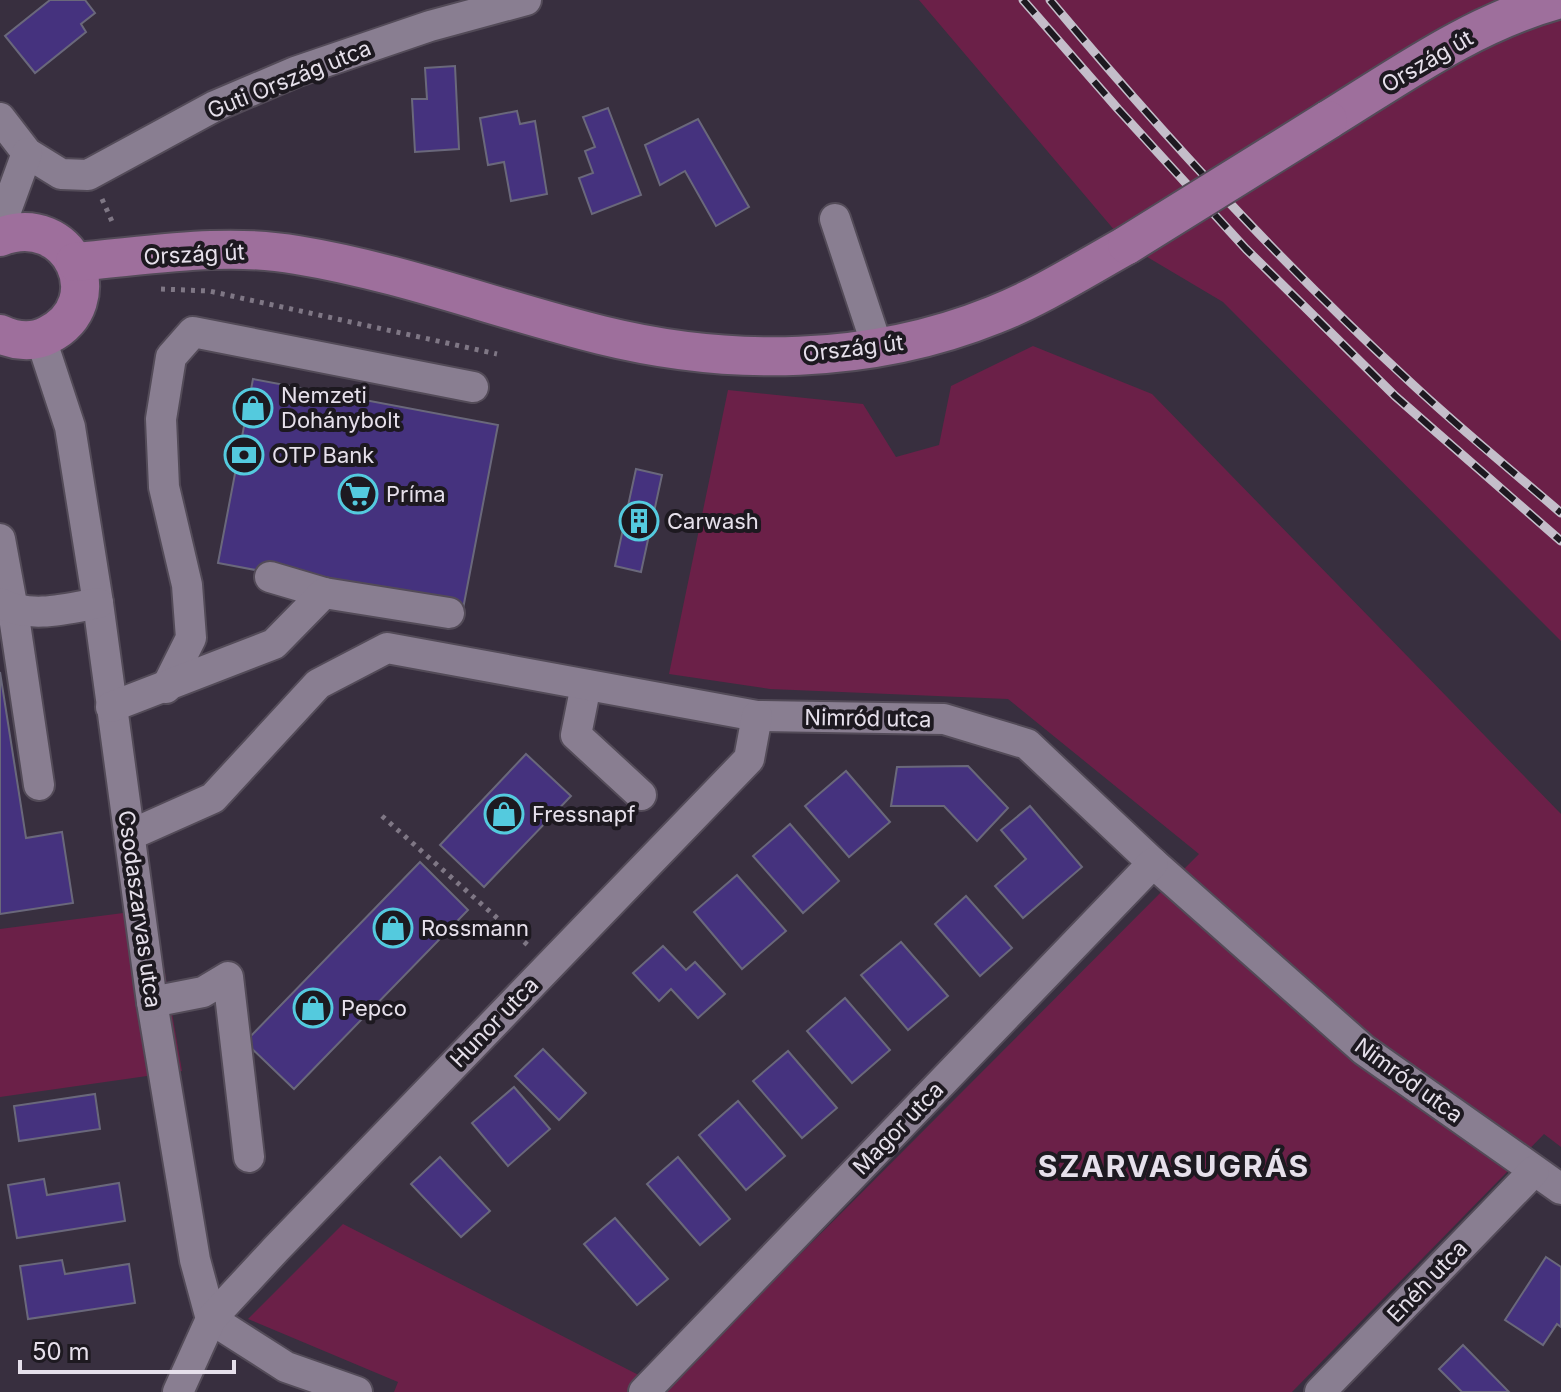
<svg xmlns="http://www.w3.org/2000/svg" width="1561" height="1392" viewBox="0 0 1561 1392" font-family="Inter,sans-serif">
<style>
.green{fill:#6b2048}
.building{fill:#45327e;stroke:#6a687b;stroke-width:2}
.lines{fill:none;stroke-linecap:round;stroke-linejoin:round}
.minor-casing{stroke:#534b58;stroke-width:34}
.major-casing{stroke:#534b58;stroke-width:42}
.path{stroke:#7f7785;stroke-width:5;stroke-dasharray:4 6;stroke-linecap:butt}
.minor{stroke:#897e91;stroke-width:30}
.major{stroke:#9e6f9c;stroke-width:38}
.rail-casing{stroke:#c4beca;stroke-width:9}
.rail{stroke:#1d1920;stroke-width:6;stroke-dasharray:18;stroke-linecap:butt}
.major-bridge-casing{stroke:#534b58;stroke-width:42;stroke-linecap:butt}
.major-bridge{stroke:#9e6f9c;stroke-width:38}
.labels{text-anchor:middle;dominant-baseline:central;stroke-width:8;stroke-linejoin:round;paint-order:stroke}
.street-label{font-size:22px;fill:#e6e0eb;stroke:#1d1920}
.poi-label{font-size:22px;fill:#e6e0eb;stroke:#1d1920;text-anchor:start}
.district-label{font-size:30px;font-weight:bold;letter-spacing:2px;fill:#e6e0eb;stroke:#1d1920}
</style>
<rect width="100%" height="100%" fill="#382f3f"/>
<!-- green -->
<g class="green">
<path d="M919,0H1561V641L1223,302L1127,245Z"/>
<path d="M1033,346L1152,394L1561,814V1147L1544,1134L1292,1392H394L398,1382L248,1319L343,1224L666,1389L1199,854L1008,699L770,689L669,674L728,390L863,404L896,457L939,445L951,386Z"/>
<path d="M154,909L182,1071L0,1097V929Z"/>
</g>
<!-- building -->
<g class="building">
<path d="M50,0H85L95,13L81,24L86,32L35,73L5,36Z"/>
<path d="M455,66L459,149L415,152L412,99H427L425,68Z"/>
<path d="M608,108L641,195L592,214L579,178L593,173L585,151L595,147L583,117Z"/>
<path d="M517,111L520,124L535,121L547,194L511,201L504,162L488,165L480,118Z"/>
<path d="M698,119L749,207L716,226L685,171L660,185L645,145Z"/>
<path d="M253,379L498,425L463,609L218,563Z"/>
<path d="M636,469L662,475L641,572L615,566Z"/>
<path d="M0,672L26,838L62,832L73,903L0,914Z"/>
<path d="M526,754L571,796L484,887L440,845Z"/>
<path d="M968,766L1008,808L977,841L944,806H891L897,767Z"/>
<path d="M846,771L890,822L849,857L805,806Z"/>
<path d="M1030,806L1082,867L1023,918L995,886L1026,859L1001,830Z"/>
<path d="M790,824L839,881L803,913L753,856Z"/>
<path d="M420,862L468,910L294,1089L245,1042Z"/>
<path d="M737,875L786,931L742,969L694,912Z"/>
<path d="M966,896L1012,948L980,976L935,924Z"/>
<path d="M901,942L948,996L908,1030L861,975Z"/>
<path d="M663,946L686,970L695,962L725,994L698,1018L671,989L659,1001L633,973Z"/>
<path d="M845,998L890,1050L852,1083L807,1031Z"/>
<path d="M543,1049L586,1093L559,1120L515,1076Z"/>
<path d="M788,1051L837,1108L802,1138L753,1081Z"/>
<path d="M514,1087L550,1129L508,1166L472,1123Z"/>
<path d="M95,1094L100,1129L19,1141L14,1106Z"/>
<path d="M738,1101L785,1156L746,1190L699,1135Z"/>
<path d="M440,1157L490,1211L461,1237L411,1184Z"/>
<path d="M678,1157L730,1219L700,1245L647,1184Z"/>
<path d="M44,1179L47,1195L119,1183L125,1221L17,1238L8,1185Z"/>
<path d="M615,1218L668,1279L637,1305L584,1244Z"/>
<path d="M1546,1257L1561,1267V1327L1557,1324L1543,1345L1505,1320Z"/>
<path d="M62,1260L65,1274L129,1264L135,1303L28,1319L20,1266Z"/>
<path d="M1463,1345L1509,1392H1462L1439,1369Z"/>
</g>
<g class="lines">
<!-- minor casing -->
<g class="minor-casing">
<g id="minor">
<path d="M0,118L27,153L61,174L88,175L215,106L295,72L430,26L526,0"/>
<path d="M835,219L878,349"/>
<path d="M0,227L27,153"/>
<path d="M41,339L70,427L98,603L152,1002L195,1260L211,1319L286,1367L357,1392"/>
<path d="M0,539L13,610L39,785"/>
<path d="M270,577L324,593"/>
<path d="M0,603C30,619 66,609 98,603"/>
<path d="M586,685L576,735L641,795"/>
<path d="M166,688L191,638L187,585L164,487L161,419L171,357L193,332L473,387"/>
<path d="M111,707L274,644L324,593L449,613"/>
<path d="M130,835L213,798L318,684L387,648L757,716L944,719L1027,744L1153,863L1364,1050L1561,1189"/>
<path d="M152,1002L203,992L228,977L249,1157"/>
<path d="M178,1392L211,1319L276,1249L749,759L757,716"/>
<path d="M644,1392L1153,863"/>
<path d="M1320,1392L1534,1171"/>
</g>
</g>
<!-- major casing -->
<g class="major-casing">
<g id="major">
<path d="M1328,120C1401,75 1473,23 1557,0"/>
<path d="M0,237C70,210 113,302 48,335C33,343 15,341 0,334"/>
<path d="M75,262C148,256 224,242 297,255C401,272 500,310 601,335C730,367 870,365 994,315C1040,297 1084,269 1127,245"/>
</g>
</g>
<!-- path -->
<g class="path">
<path d="M102,199L114,226"/>
<path d="M161,289L209,291L497,354"/>
<path d="M382,816L531,948"/>
</g>
<!-- minor -->
<use href="#minor" class="minor"/>
<!-- major -->
<use href="#major" class="major"/>
<!-- rail casing -->
<g class="rail-casing">
<g id="rail">
<path d="M1023,0L1118,109L1246,249L1395,396L1561,541"/>
<path d="M1050,0C1162,134 1281,263 1409,381C1458,427 1510,469 1561,513"/>
</g>
</g>
<!-- rail -->
<use href="#rail" class="rail"/>
<!-- major-bridge casing -->
<g class="major-bridge-casing">
<path id="major-bridge" d="M1127,245L1328,120"/>
</g>
<!-- major-bridge -->
<use href="#major-bridge" class="major-bridge"/>
</g>
<!-- icons -->
<defs>
<g id="shop-ring" transform="scale(2)"><circle r="9.5" fill="#1d1920" stroke="#54cade" stroke-width="1.5"/><path d="M-5-2.5h2.3a2.7 3.5 0 0 1 5.4 0H5L5.5 6h-11ZM-1.5-2.5h3a1.5 2.3 0 0 0-3 0Z" fill="#54cade"/></g>
<g id="bank-ring" transform="scale(2)"><circle r="9.5" fill="#1d1920" stroke="#54cade" stroke-width="1.5"/><path d="M-6-4H6V4H-6ZM0-2.3a2.3 2.3 0 1 0 0 4.6a2.3 2.3 0 1 0 0-4.6Z" fill="#54cade"/></g>
<g id="supermarket-ring" transform="scale(2)"><circle r="9.5" fill="#1d1920" stroke="#54cade" stroke-width="1.5"/><path d="M-6-5.5h2.5l.6 2H6L4.5 2H-2.5L-4.4-4H-6ZM-1.5 3.2a1.3 1.3 0 1 0 .1 0ZM3 3.2a1.3 1.3 0 1 0 .1 0Z" fill="#54cade"/></g>
<g id="building-ring" transform="scale(2)"><circle r="9.5" fill="#1d1920" stroke="#54cade" stroke-width="1.5"/><path d="M-4-6H4V6H1V3H-1V6H-4ZM-2.5-4.3h1.7v1.8h-1.7ZM.8-4.3h1.7v1.8H.8ZM-2.5-1h1.7V.8h-1.7ZM.8-1h1.7V.8H.8Z" fill="#54cade"/></g>
</defs>
<g fill-rule="evenodd">
<use href="#shop-ring" x="253" y="408"/>
<use href="#bank-ring" x="244" y="455"/>
<use href="#supermarket-ring" x="358" y="494"/>
<use href="#building-ring" x="639" y="521"/>
<use href="#shop-ring" x="504" y="814"/>
<use href="#shop-ring" x="393" y="928"/>
<use href="#shop-ring" x="313" y="1008"/>
</g>
<g class="labels">
<!-- street labels -->
<g class="street-label">
<text transform="translate(1427 61) rotate(-30)">Ország út</text>
<text transform="translate(289 79) rotate(-22)">Guti Ország utca</text>
<text transform="translate(194 254) rotate(-3)">Ország út</text>
<text transform="translate(853 348) rotate(-7)">Ország út</text>
<text transform="translate(868 718) rotate(1)">Nimród utca</text>
<text transform="translate(140 909) rotate(82)">Csodaszarvas utca</text>
<text transform="translate(494 1022) rotate(-46)">Hunor utca</text>
<text transform="translate(1409 1080) rotate(36)">Nimród utca</text>
<text transform="translate(898 1128) rotate(-46)">Magor utca</text>
<text transform="translate(1427 1281) rotate(-46)">Enéh utca</text>
</g>
<!-- poi labels -->
<g class="poi-label">
<text x="281" y="395">Nemzeti<tspan x="281" dy="25">Dohánybolt</tspan></text>
<text x="272" y="455">OTP Bank</text>
<text x="386" y="494">Príma</text>
<text x="667" y="521">Carwash</text>
<text x="532" y="814">Fressnapf</text>
<text x="421" y="928">Rossmann</text>
<text x="341" y="1008">Pepco</text>
</g>
<!-- district labels -->
<g class="district-label">
<text x="1174" y="1166">SZARVASUGRÁS</text>
</g>
</g>
<!-- scale -->
<path d="M20 1360v12h214v-12" fill="none" stroke="#e6e0eb" stroke-width="4"/>
<text x="32" y="1360" font-size="24" fill="#e6e0eb" stroke="#1d1920" stroke-width="6" paint-order="stroke">50 m</text>
</svg>
